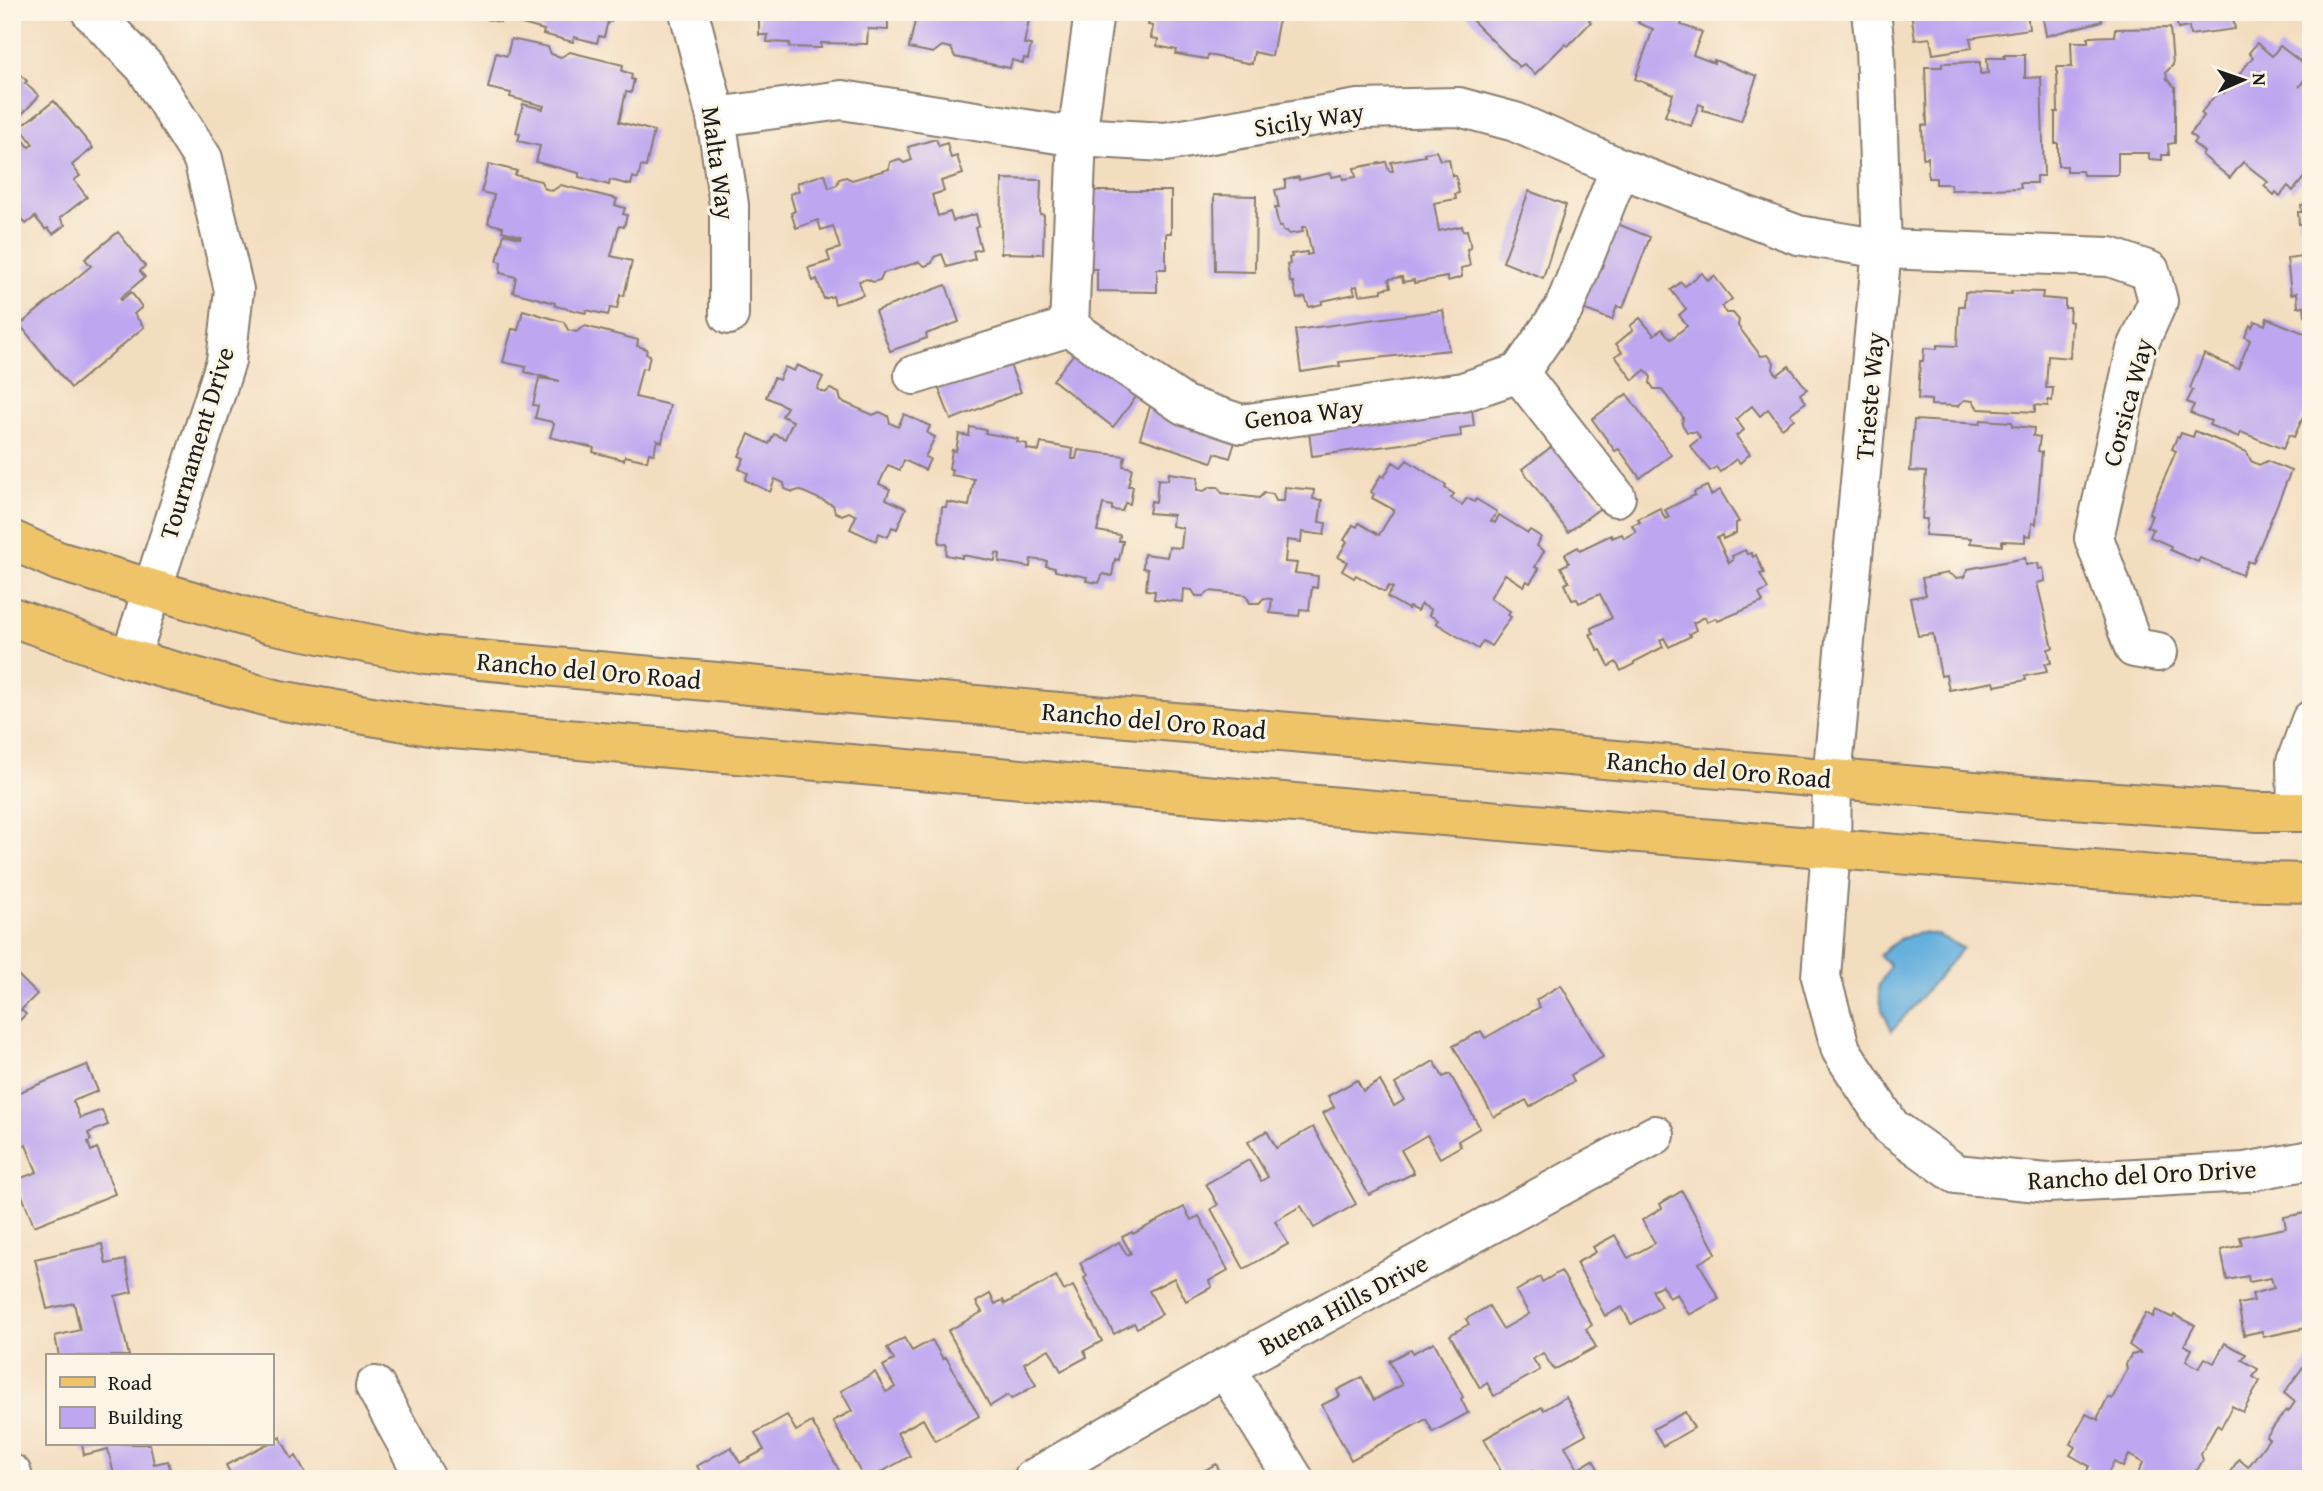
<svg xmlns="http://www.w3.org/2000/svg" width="2323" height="1491" viewBox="0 0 2323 1491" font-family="'Gentium Book Plus',serif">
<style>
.water{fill:#66b0de;stroke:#41667d;stroke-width:2}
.building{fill:#bea7f0}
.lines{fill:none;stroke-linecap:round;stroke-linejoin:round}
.minor-casing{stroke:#887c6e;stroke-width:42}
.major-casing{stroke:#887c6e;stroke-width:42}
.minor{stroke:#fff;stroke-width:38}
.major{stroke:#efc469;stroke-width:38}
.labels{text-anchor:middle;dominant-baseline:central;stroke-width:6;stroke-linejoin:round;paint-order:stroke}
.street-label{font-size:26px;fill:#1c1c1c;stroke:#fcf5e5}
</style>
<rect width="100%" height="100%" fill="#fcf5e5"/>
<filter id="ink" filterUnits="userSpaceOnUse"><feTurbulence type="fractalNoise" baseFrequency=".0143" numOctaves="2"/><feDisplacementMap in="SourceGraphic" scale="14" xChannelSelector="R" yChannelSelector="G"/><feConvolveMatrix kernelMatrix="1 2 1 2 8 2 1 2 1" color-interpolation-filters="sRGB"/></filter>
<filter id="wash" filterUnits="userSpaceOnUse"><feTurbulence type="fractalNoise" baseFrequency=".00686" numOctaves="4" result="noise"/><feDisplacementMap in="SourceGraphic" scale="28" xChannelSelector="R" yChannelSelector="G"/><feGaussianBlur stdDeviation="1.57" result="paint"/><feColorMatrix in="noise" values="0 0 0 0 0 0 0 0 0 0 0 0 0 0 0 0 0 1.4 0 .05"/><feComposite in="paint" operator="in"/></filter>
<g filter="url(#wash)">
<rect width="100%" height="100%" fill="#f3ddbf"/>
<!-- water -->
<path class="water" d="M1921,933L1938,935L1963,948L1892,1031L1882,1010L1878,987L1890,966L1879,955L1902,937Z"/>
<g id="blocks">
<!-- building -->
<g class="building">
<path d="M488,12H614L611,22L608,21L604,37L599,36L597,43L574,37L573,42L543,34L544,30L500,18V22L486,19Z"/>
<path d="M759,12H891V15H888V30L868,29L867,44L821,43V48L789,47L790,43L767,42L768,35H759Z"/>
<path d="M917,12H1033L1032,16L1030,15L1024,44L1031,45L1028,59L1024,58L1023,63L1012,60L1010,68L955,57L951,48L942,46L933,53L909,48Z"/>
<path d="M1151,12H1280L1272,56L1254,52L1252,64L1208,55L1207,59L1176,54L1177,50L1157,46L1158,39L1151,38L1153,26L1148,25Z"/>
<path d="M1464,12H1597L1589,20L1591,22L1568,46L1565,44L1535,74L1524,64L1519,67Z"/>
<path d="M1643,12H1686L1681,25L1702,32L1693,55L1714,63V60L1757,76L1741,121L1703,110L1704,106L1699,104L1691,126L1665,116L1673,94L1635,79L1653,29L1638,23Z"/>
<path d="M1911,12H2027L2029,29L1970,38L1972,48L1933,54L1930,38L1915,40Z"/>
<path d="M2042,12H2100L2102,21L2046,36Z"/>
<path d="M2175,12H2232L2235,29L2190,35L2189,27L2178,29Z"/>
<path d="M2170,28L2173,65L2166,72L2167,79L2175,87V143L2168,144L2169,155H2162V160L2149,159V153H2118V175H2083L2082,171H2067V166H2058V143H2055V112H2058L2057,67H2072L2071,42H2088V37L2114,36L2115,29Z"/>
<path d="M511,39L548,47L551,54L561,57L570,52L623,65L622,71L632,74L631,79L634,80L631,93L626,92L619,122L654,131L646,167L641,166L638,179L633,177L631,185L610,180L609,185L579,177V173L536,162L540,146L518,141L520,134L516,133L523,104L543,109L544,106L510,97L511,93L488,88L496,53L507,56Z"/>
<path d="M2257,43L2272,56L2280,46L2311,70L2299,87L2311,75V169L2293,191L2288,186L2280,196L2276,192L2274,195L2264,186L2268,182L2243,162L2230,178L2202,155L2204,152L2193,143L2196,139L2190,134L2204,116L2201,113L2220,89L2224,93L2253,57L2249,53Z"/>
<path d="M2004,55H2025V78L2041,77L2044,176H2036V183H2020L2021,188L1951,190L1950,184H1936V178H1928V157L1923,158L1922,125L1927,126L1925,67H1942V63L1980,62V74L1988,73L1987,58H2005Z"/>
<path d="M12,67L27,81L25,83L39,96L12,125Z"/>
<path d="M54,101L93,148L72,165L80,176L74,180L87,197L60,218L65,225L53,234L48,228L46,230L35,217L26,224L12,207V146L22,138L29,147L33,144L20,127Z"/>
<path d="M936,139L939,146L947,143L951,158L957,156L963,174L941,181L944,191L932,195L938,216L950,212L953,221L976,214L979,226L975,228L981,249L973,251L975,259L947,267L942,254L934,257L932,263L925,266L919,262L883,273L880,280L873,282L867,279L859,281L863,295L835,304L833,296L824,299L817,279L813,281L808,268L830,261L827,252L840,248L833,226L821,230L818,220L796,228L791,213L795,211L790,194L799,191L797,183L825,174L829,188L837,185L839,179L846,177L852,180L889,169L890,162L899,159L904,163L912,160L908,147Z"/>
<path d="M1436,151L1440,160L1449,159L1452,176H1456L1459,193L1455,194L1456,199L1434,203L1439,231L1462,226L1463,231L1467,230L1471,248L1467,249L1470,266L1461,268L1462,277L1448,281L1447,277L1414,283V280L1403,282L1402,277L1389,279L1391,287L1382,289V292L1359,295L1357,286L1353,287L1355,294L1322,301V304L1309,307L1305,297L1297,299L1293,282H1290L1287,265L1290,264L1289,258L1292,257L1291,254L1307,252V255L1312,254L1306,227H1302L1303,232L1289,234L1287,231H1283L1282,226L1279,227L1275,208H1279L1275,190L1285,188V180L1299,177V180L1331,173L1332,177L1342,175L1343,179L1356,177L1354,168L1386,162L1389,171H1393L1391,162L1425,156L1424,153Z"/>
<path d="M489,164L517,171L515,175L541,181L544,188L552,191L561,185L617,199L615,205L625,208L623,214L627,215L624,227L619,226L611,256L632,261L624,296L620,295L617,309L610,308L608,315L586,310V313L555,306V303L513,292L516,277L500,273L501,262L497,261L504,234L520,238L521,236L502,231L503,227L488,223L494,195L481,192Z"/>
<path d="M1002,179L1041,180L1040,214L1044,215L1043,254L1001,253Z"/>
<path d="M1088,191H1171V233H1166V269H1157V292L1097,291V269H1090Z"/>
<path d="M1529,191L1566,205L1543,278L1503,262Z"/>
<path d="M1214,195L1256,196L1255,272L1215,271Z"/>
<path d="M2311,204V314L2305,315L2304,306L2298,307L2297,293L2291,294L2287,258L2309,255L2305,224H2299L2298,212H2302L2301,205Z"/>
<path d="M1610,221L1650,237L1623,308L1617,306L1612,320L1580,308Z"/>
<path d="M118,232L145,266L140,271L145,277L120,298L121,300L131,292L142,307L134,314L144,327L71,388L20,325L91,266L85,259Z"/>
<path d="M1702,273L1708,281L1714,276L1732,299L1722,307L1726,313H1733L1739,320L1738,326L1761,356L1768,355L1774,362L1773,369L1777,375L1789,366L1807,389L1800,394L1806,402L1790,414L1794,419L1782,428L1768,409L1760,416L1752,406L1736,419L1744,430L1736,436L1750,454L1740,463L1736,459L1720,472L1716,467L1710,471L1690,446L1700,438L1696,432H1687L1682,424L1683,417L1661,389H1654L1650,383L1651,377L1645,370L1633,380L1615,356L1622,352L1616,344L1633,330L1630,326L1640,318L1654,335L1662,329L1671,339L1687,326L1679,315L1686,309L1671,290L1681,282L1685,286Z"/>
<path d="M946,285L959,322L926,334L927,338L890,351L875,311Z"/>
<path d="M2011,291L2043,292L2042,298L2065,300V308H2070L2069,321L2072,322L2070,358L2048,356L2046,388H2053L2052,401L2048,400V406L2035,405V412L1978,409L1973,401L1964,400L1958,406L1931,405V400L1918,399L1920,361H1923L1924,348L1937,349V345L1957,346L1959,306H1964L1965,292L2012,294Z"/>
<path d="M523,310L564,322L568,330L576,332L585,326L638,340L637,346L647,349L646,354L650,355L647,369L642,368L635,397L670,405L662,442L657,440L654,454L649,453L647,461L625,456L624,460L593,452L594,448L550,437L554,424L552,422L535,418L538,406L533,405L539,378L560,381L525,372L526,367L503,362L512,329L518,330Z"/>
<path d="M1443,310L1449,350L1339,362L1340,366L1301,372L1295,330Z"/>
<path d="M2267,318L2311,336V400L2294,437L2289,435L2283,449L2241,432L2239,437L2209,425L2211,421L2190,413L2194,405L2187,402L2193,390L2190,388L2204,354L2238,369L2250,340L2245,337L2250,325L2252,327L2255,321L2265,325Z"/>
<path d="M1077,350L1139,393L1113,427L1053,380Z"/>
<path d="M1005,353L1021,392L951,420L937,384Z"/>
<path d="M797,365L823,377L817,389L825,393L830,389L839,393L841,401L873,415L880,412L888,416L890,423L898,427L904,414L930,426L927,433L935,437L925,457L930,459L925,470L904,460L900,470L888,465L879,484L890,489L886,499L906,508L897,529L892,527L888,537L879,533L876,541L850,529L856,516L849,512L842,515L835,512L833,505L799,490L793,492L785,489L784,483L775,479L770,492L745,480L748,473L739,469L744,458L739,456L749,434L769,444L774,434L785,439L793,421L782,416L787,407L766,397L774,378L779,380L785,367L794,371Z"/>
<path d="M1470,393L1474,426L1460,428L1461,436L1312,456L1307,415Z"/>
<path d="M1627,394L1671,455L1640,478L1619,449L1615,451L1592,419Z"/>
<path d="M1152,401L1239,429L1230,458L1215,453L1212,462L1140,438Z"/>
<path d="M1914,420L1980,424L1981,420L2012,422V426L2034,428L2033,436L2040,437L2038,451L2042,452L2036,524L2032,523L2031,536L2025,535V542L2002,541V546L1970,543L1971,538L1925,535L1927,519H1922L1926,472L1910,471Z"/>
<path d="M970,427L986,430L985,433L1018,439L1017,442L1027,444V449L1039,451L1041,443L1073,449L1072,459H1076L1078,450L1125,456L1123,466L1132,468L1128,486H1133L1130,504L1125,503L1122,511L1112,510V506L1103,504L1097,531L1120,535L1119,541H1123L1119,560L1115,559L1112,576L1103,574L1099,583L1086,581L1087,577L1055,571V568L1046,566L1047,561L1031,559L1030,567L999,562L1000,554L996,553L995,561L962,555V558L946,555L947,544L939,543L942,507H946L947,502L969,506L974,479L951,475L952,469H949L952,450L956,451L959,434L969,436Z"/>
<path d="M2195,431L2247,452L2251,461L2259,465L2267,461L2291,471L2253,563L2248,561L2242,575L2200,558L2198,562L2170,550L2171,546L2150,537L2153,529L2147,527L2152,515L2149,514L2176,451L2172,449L2177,437L2179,438L2181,433L2193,437Z"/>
<path d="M1554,445L1603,506L1568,532L1522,469Z"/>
<path d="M1407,460L1446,485L1445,488L1454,494L1451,498L1462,505L1467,498L1474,502L1476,499L1497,512L1491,521L1495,523L1499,515L1528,533L1530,530L1541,537L1537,546L1544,551L1535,567L1539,569L1530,583L1527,581L1524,586L1505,574L1490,598L1510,611L1508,615L1511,617L1491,646L1483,641L1478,649L1436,623L1438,620L1429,615L1431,610L1421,604L1417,611L1409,607L1408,609L1387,597L1393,588L1389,586L1385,592L1356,575L1354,578L1342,571L1347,562L1338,557L1347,542L1344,540L1353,525L1357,527L1359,523L1379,535L1394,510L1372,498L1374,494L1371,492L1381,475L1384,477L1393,462L1401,467Z"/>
<path d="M1169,473L1198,477L1197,490L1204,491L1210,487H1218L1222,493L1259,498L1264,493L1273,494L1276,501H1284L1285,487L1314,490L1313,499L1322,500L1319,522L1326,523L1324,535L1302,532L1301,542L1287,540L1285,562L1297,563L1295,573L1318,576L1317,588L1312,587L1309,610L1300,609L1299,616L1270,613L1272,599L1264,598L1259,603H1250L1246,595L1210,591L1204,596H1196L1192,590L1184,589L1183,602L1154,599L1155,591L1146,590L1148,569L1143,568L1144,554L1167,557L1169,547L1181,548L1183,528L1172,526L1173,515L1149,513L1151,501L1156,502L1158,479L1168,480Z"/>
<path d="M1707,486L1711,495L1720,490L1739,522L1736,523V533L1723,539L1722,535L1717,538L1729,563L1733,560L1732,556L1745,550L1747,554L1751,553L1753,557L1756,555L1764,573L1760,574L1768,589L1759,594L1763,602L1718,621L1716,618L1707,622L1705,617L1693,623L1696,630L1689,634L1691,636L1669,647L1664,638L1660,640L1663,647L1634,662V664L1621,671L1616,662L1609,666L1601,650L1598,651L1590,634L1594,633L1591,628L1612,618L1600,594L1579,603L1577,599L1572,600L1565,584L1569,582L1561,567L1569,563L1565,554L1578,547L1580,550L1611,535L1612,538L1622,534L1624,538L1636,532L1632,525L1640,522L1638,519L1660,508L1665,519L1669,517L1665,510L1695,495L1694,492Z"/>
<path d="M2025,558L2026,565L2038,563L2039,569L2043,568L2045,581L2037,583L2053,648L2048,649L2051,663L2045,664L2047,672L2025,676L2026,680L1995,686L1994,682L1988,683L1949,690L1946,675L1941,676L1933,634L1918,636L1910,598L1926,595L1922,578L1948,573L1956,578L1964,577L1968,569Z"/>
<path d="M12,969L37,994L21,1010L26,1014L12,1028Z"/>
<path d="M1561,985L1603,1057L1571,1075L1574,1081L1530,1107L1526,1100L1494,1117L1453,1046L1481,1031L1485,1038L1540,1007L1536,1000Z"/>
<path d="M1434,1061L1443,1077L1450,1074L1480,1128L1458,1141L1461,1146L1440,1158L1427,1135L1401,1150L1414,1173L1369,1195L1323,1113L1334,1107L1328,1096L1357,1080L1363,1091L1380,1081L1394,1106L1404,1100L1395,1084Z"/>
<path d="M87,1065L98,1091L73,1101L80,1118L102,1110L108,1125L88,1133L91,1140L88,1142L91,1151L97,1148L115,1194L34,1226L16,1180L37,1172L26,1145L12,1151V1095Z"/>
<path d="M1313,1127L1356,1204L1314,1228L1301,1206L1275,1221L1288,1244L1244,1269L1211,1209L1218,1205L1206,1184L1249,1160L1261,1181L1268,1177L1248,1142L1267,1131L1276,1148Z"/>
<path d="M1682,1191L1716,1253L1699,1263L1719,1299L1689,1315L1677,1294L1669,1298L1662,1285L1652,1290L1661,1307L1631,1324L1622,1307L1605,1316L1576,1263L1596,1252L1593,1247L1615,1235L1628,1258L1655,1243L1642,1220L1662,1208L1660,1204Z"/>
<path d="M1184,1207L1191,1220L1199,1216L1228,1270L1209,1281L1212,1287L1186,1301L1174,1278L1149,1291L1162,1314L1137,1328L1134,1323L1114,1334L1084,1278L1087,1276L1080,1263L1119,1242L1127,1255L1131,1253L1122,1237L1132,1232L1133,1234Z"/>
<path d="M2311,1212V1327L2263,1337L2262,1331L2244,1335L2238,1304L2254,1301L2252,1294L2274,1288L2271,1278L2249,1282L2248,1276L2227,1280L2221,1250L2242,1245L2240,1237L2286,1228L2284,1217Z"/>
<path d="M102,1244L106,1264L125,1260L132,1292L115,1296L129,1356H59L55,1336L80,1330L74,1303L47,1309L35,1259Z"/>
<path d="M1561,1271L1592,1325L1586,1329L1596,1347L1554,1370L1543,1353L1533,1359L1540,1370L1494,1396L1487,1383L1480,1388L1450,1335L1469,1324L1466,1319L1489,1306L1503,1329L1529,1314L1516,1291L1540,1277L1542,1282Z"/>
<path d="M1056,1276L1064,1291L1073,1286L1102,1341L1084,1351L1087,1357L1061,1371L1049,1349L1024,1363L1036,1385L1011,1399L1008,1395L990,1406L948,1331L982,1312L976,1302L990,1294L995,1304L1003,1300L1005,1304Z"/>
<path d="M2156,1310L2173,1318L2174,1315L2195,1325L2184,1345L2192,1349L2186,1361L2199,1368L2205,1358L2214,1363L2225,1343L2246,1354L2242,1360L2258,1369L2253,1377L2260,1381L2243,1412L2232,1406L2221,1428L2217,1425L2201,1454L2203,1460L2198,1469L2188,1475L2195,1479H2145L2137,1475L2143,1463L2129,1455L2123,1467L2114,1462L2105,1479H2101L2087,1471L2089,1466L2070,1455L2075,1447L2070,1444L2086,1414L2098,1420V1417L2108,1397L2112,1399L2127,1370L2126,1364L2131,1355L2140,1353L2129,1345L2146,1313L2153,1317Z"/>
<path d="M904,1338L912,1351L932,1340L943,1359L946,1357L979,1416L935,1441L923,1419L897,1433L910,1456L869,1479H864L833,1421L852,1411L841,1391L875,1372L886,1392L895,1387L883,1366L894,1360L887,1348Z"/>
<path d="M1434,1342L1463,1397L1461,1399L1468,1413L1433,1432L1426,1419L1351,1460L1322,1405L1340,1396L1337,1390L1362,1377L1374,1400L1402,1385L1389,1361L1411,1349L1413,1353Z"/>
<path d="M2311,1356V1479H2225L2239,1459L2248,1467L2269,1439L2266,1437L2286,1410L2288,1412L2295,1402L2284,1393Z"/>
<path d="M1566,1397L1586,1434L1565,1446L1578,1469L1593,1460L1604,1479H1537L1532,1471L1518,1479H1505L1484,1439L1542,1407L1544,1410Z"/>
<path d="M1685,1412L1694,1428L1663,1446L1653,1429Z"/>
<path d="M787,1415L796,1431L812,1422L844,1479H704L697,1466L731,1447L740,1463L764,1450L755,1433Z"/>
<path d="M280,1437L292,1459L296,1456L308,1479H233L226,1465L267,1444H271Z"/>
<path d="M82,1444H150L154,1464L168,1461L173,1479H115L108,1449L84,1455Z"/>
<path d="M1216,1464L1224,1479H1179L1192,1472L1194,1476Z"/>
</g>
</g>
</g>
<g filter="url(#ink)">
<use href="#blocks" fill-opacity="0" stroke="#887c6e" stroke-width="2"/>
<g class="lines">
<!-- minor casing -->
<g class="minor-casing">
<g id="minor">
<path d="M91,12L145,67L203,159L234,290L226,361L130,659"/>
<path d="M689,12L716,117L729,205V315"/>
<path d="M1094,12L1077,137L1069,327L1184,405L1241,424L1463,392L1519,373L1564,308L1620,168"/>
<path d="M1871,12L1875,47L1882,249L1832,779L1831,847L1821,977L1841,1050L1891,1127L1956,1174L2047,1183L2245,1172L2311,1160"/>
<path d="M716,117L842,100L1077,137L1165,142L1358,109L1459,107L1515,122L1620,168L1798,235L1882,249L2110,257L2150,271L2158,301L2136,350L2094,538L2134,648L2158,652"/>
<path d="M1519,373L1616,497"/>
<path d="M914,375L1069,327"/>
<path d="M2297,812L2296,762L2311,720"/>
<path d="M1225,1368L1294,1479"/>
<path d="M375,1386L426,1479"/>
<path d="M12,1474L13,1479"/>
<path d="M1033,1479L1225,1368L1655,1135"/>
</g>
</g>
<!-- major casing -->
<g class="major-casing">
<g id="major">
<path d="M12,540L58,561L270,624L426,655L803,690L2045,797L2258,812H2311"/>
<path d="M12,617L130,659L279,700L441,728L1591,829L2228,881L2311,883"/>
</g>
</g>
<!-- minor -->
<use href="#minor" class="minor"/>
<!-- major -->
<use href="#major" class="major"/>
</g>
</g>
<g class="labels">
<!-- street labels -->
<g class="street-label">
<text transform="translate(1309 119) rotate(-9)">Sicily Way</text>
<text transform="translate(719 163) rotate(82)">Malta Way</text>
<text transform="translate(1869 396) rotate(-85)">Trieste Way</text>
<text transform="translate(2127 402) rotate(-75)">Corsica Way</text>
<text transform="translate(1304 413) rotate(-6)">Genoa Way</text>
<text transform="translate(196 443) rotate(-73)">Tournament Drive</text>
<text transform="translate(589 670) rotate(5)">Rancho del Oro Road</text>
<text transform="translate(1154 720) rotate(5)">Rancho del Oro Road</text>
<text transform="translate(1719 769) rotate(5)">Rancho del Oro Road</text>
<text transform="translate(2142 1174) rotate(-3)">Rancho del Oro Drive</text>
<text transform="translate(1343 1304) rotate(-28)">Buena Hills Drive</text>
</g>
</g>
<!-- margin -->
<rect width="2323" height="1491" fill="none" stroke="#fcf5e5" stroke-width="42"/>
<!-- legend -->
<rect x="46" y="1354" width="228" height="91" fill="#fcf5e5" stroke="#a29e95" stroke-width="2"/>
<rect x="60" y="1377" width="35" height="10" fill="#efc469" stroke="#a29e95" stroke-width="2"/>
<text x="108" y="1390" font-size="21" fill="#1c1c1c">Road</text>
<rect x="60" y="1407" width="35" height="21" fill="#bea7f0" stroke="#a29e95" stroke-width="2"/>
<text x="108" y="1424" font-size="21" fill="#1c1c1c">Building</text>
<!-- north arrow -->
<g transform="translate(2243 80) rotate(88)" stroke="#fcf5e5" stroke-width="5" paint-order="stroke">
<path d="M0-5L12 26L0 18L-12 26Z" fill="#1c1c1c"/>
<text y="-10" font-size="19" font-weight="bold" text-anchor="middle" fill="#1c1c1c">N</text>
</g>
</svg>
